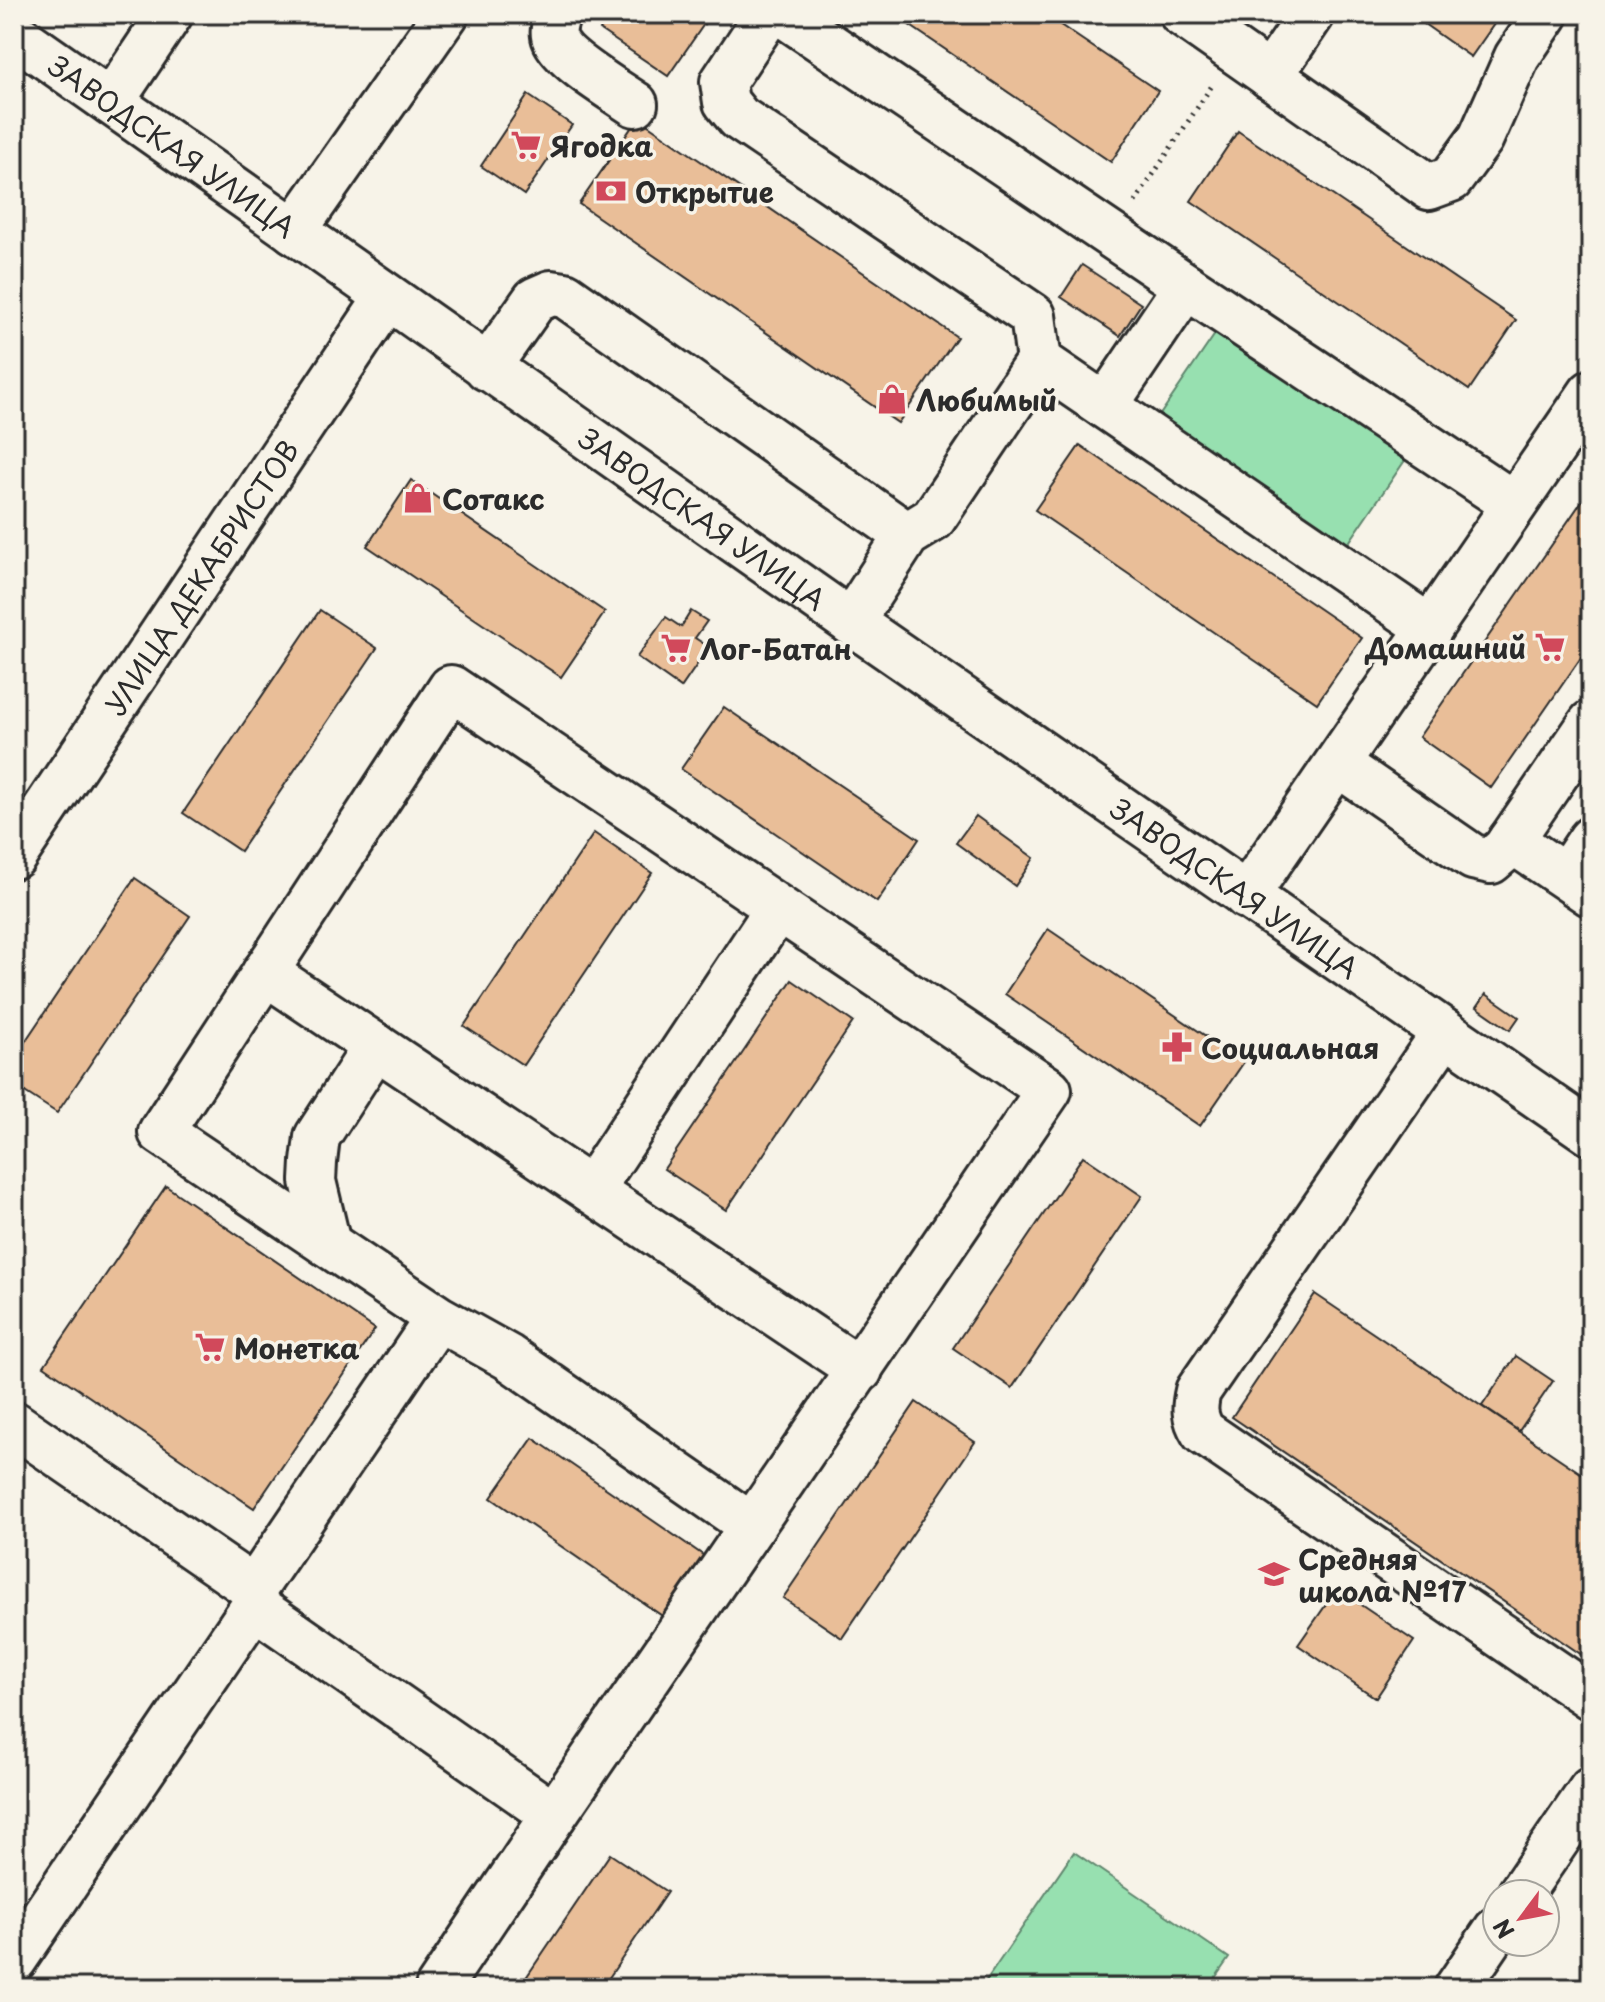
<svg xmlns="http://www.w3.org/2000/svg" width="1605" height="2002" viewBox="0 0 1605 2002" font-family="'Playpen Sans',sans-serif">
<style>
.green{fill:#97e0b0;stroke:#61866e;stroke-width:2}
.building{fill:#e9be98;stroke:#2b2b2b;stroke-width:2}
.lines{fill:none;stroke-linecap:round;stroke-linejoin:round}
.minor-casing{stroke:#2b2b2b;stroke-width:50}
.path{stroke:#2b2b2b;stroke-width:5;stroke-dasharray:2 6;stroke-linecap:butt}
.minor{stroke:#f7f3e8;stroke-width:44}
.labels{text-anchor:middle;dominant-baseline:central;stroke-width:7;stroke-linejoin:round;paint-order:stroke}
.street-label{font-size:28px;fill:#2b2b2b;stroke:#f7f3e8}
.poi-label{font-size:28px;font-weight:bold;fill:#2b2b2b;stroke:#f7f3e8;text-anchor:start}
</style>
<rect width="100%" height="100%" fill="#f7f3e8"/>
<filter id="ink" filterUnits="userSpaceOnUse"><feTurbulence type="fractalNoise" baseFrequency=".0125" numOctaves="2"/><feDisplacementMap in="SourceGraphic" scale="16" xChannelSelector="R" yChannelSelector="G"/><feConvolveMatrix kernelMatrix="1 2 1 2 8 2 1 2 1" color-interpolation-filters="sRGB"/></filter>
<g filter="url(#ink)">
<!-- green -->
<g class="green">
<path d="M1222,324L1410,453L1341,554L1153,425Z"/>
<path d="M1074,1852L1229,1958L1208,1988H981Z"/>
</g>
<!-- building -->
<g class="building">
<path d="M610,14H711L668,76L600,30Z"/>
<path d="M893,14H1044L1158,91L1111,162Z"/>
<path d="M1410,14H1501L1471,57Z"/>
<path d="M528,95L572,125L524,195L481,166Z"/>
<path d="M638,118L957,337L898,423L579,204Z"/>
<path d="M1238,131L1516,320L1469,390L1191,201Z"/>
<path d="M1082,265L1141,304L1120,336L1061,297Z"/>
<path d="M1080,445L1362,638L1317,703L1035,510Z"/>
<path d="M411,480L605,612L561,677L367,546Z"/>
<path d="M1591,488V643L1491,788L1419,737Z"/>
<path d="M320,610L377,648L240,851L183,813Z"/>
<path d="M691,611L707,621L695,638L709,647L681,688L637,657L666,617L681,627Z"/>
<path d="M724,707L919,839L877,902L681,769Z"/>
<path d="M976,816L1034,858L1015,886L956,843Z"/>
<path d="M594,833L652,873L523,1065L464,1026Z"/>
<path d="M135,878L190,916L57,1113L14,1085V1058Z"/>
<path d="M1048,929L1244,1062L1200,1126L1005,994Z"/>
<path d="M792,980L853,1022L726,1210L664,1169Z"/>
<path d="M1486,994L1519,1017L1510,1030L1477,1007Z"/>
<path d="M1083,1156L1142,1196L1012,1388L953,1348Z"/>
<path d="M166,1186L375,1329L254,1508L44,1366Z"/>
<path d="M1315,1294L1591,1480V1661L1232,1417Z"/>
<path d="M1516,1356L1553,1381L1519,1431L1482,1406Z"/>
<path d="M916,1402L975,1442L842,1638L783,1598Z"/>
<path d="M533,1438L716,1564L674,1624L491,1498Z"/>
<path d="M1337,1589L1414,1641L1376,1698L1298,1645Z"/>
<path d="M610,1854L667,1892L602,1988H519Z"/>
</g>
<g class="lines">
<!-- minor casing -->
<g class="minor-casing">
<g id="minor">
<path d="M558,14C555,21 552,32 555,39C562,59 616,91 635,104"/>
<path d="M768,14L723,82L726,102L739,118L1033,316L1039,361L933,519L907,535L851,622"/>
<path d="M783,14L1186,286L1514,504"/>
<path d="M1182,14L1429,187L1451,179L1481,138L1517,57L1546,14"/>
<path id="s1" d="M14,34L851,622L1591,1133"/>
<path d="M1270,76L1312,14"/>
<path d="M111,102L170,14"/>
<path d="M294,231L446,14"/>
<path d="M1039,361L1430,628"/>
<path d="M487,368L535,300L551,293L565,295L907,535"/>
<path d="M1105,406L1186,286"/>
<path d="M1338,764L1473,857L1491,861L1505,849L1591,723"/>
<path d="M1511,840L1591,894"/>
<path id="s2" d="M14,856L387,298"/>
<path d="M1566,876L1591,839"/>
<path d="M1246,896L1591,393"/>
<path d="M265,972L860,1370"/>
<path d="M1445,1032L1198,1391C1194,1408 1194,1417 1203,1432L1591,1697"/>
<path d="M591,1190L778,908"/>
<path d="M328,1244L313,1181L314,1162L317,1137L376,1046"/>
<path d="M14,1424L254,1589L438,1318L161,1132L451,688L1049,1090L752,1526L508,1357L438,1318"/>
<path d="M254,1606L554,1815L438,1988"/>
<path d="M554,1815L752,1526"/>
<path d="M1520,1894L1591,1790"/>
<path d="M14,1960L254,1606V1589"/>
<path d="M1457,1988L1497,1929"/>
</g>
</g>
<!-- path -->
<path class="path" d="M1135,202L1213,84"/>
<!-- minor -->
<use href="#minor" class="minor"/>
</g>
</g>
<!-- icons -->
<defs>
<g id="supermarket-bare" transform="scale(2.4)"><path d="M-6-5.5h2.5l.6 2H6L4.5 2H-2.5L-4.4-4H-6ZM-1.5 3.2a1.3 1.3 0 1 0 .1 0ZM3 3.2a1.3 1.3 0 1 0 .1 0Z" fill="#d1495b" stroke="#f7f3e8" stroke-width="2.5" paint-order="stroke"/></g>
<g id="bank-bare" transform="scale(2.4)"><path d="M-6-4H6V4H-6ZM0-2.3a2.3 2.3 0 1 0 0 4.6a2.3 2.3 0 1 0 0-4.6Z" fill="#d1495b" stroke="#f7f3e8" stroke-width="2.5" paint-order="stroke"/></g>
<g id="shop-bare" transform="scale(2.4)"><path d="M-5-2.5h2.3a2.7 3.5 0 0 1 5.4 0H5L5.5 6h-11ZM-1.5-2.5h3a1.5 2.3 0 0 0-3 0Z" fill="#d1495b" stroke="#f7f3e8" stroke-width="2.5" paint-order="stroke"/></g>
<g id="pharmacy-bare" transform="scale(2.4)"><path d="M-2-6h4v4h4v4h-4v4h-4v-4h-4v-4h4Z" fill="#d1495b" stroke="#f7f3e8" stroke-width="2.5" paint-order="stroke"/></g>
<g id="school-bare" transform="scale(2.4)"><path d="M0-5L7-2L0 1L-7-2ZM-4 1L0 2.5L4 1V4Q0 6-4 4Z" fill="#d1495b" stroke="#f7f3e8" stroke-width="2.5" paint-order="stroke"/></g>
</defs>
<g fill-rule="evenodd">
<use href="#supermarket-bare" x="526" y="145"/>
<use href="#bank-bare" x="611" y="191"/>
<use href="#shop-bare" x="892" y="399"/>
<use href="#shop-bare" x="418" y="498"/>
<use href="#supermarket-bare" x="1550" y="647"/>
<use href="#supermarket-bare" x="676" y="648"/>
<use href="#pharmacy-bare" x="1177" y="1047"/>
<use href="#supermarket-bare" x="210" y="1347"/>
<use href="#school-bare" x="1274" y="1574"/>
</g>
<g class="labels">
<!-- street labels -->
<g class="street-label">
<text stroke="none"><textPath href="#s1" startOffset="194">ЗАВОДСКАЯ УЛИЦА</textPath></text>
<text stroke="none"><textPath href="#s1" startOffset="842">ЗАВОДСКАЯ УЛИЦА</textPath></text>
<text stroke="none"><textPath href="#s2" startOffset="336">УЛИЦА ДЕКАБРИСТОВ</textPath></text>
<text stroke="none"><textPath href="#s1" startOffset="1490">ЗАВОДСКАЯ УЛИЦА</textPath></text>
</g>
<!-- poi labels -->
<g class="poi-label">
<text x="550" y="145">Ягодка</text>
<text x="635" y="191">Открытие</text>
<text x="916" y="399">Любимый</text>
<text x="442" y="498">Сотакс</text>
<text x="1526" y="647" text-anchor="end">Домашний</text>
<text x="700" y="648">Лог-Батан</text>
<text x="1201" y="1047">Социальная</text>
<text x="234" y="1347">Монетка</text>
<text x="1298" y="1558">Средняя<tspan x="1298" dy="32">школа №17</tspan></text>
</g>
</g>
<!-- margin -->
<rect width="1605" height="2002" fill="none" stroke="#f7f3e8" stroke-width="48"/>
<rect x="24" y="24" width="1557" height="1954" fill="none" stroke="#2b2b2b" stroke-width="3" filter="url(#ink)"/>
<!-- north arrow -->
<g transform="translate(1521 1918) rotate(238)"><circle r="38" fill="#f7f3e8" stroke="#a5a39c" stroke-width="2"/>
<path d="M0-6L14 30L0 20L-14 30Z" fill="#d1495b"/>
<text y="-12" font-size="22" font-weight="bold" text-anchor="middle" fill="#2b2b2b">N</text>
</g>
</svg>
